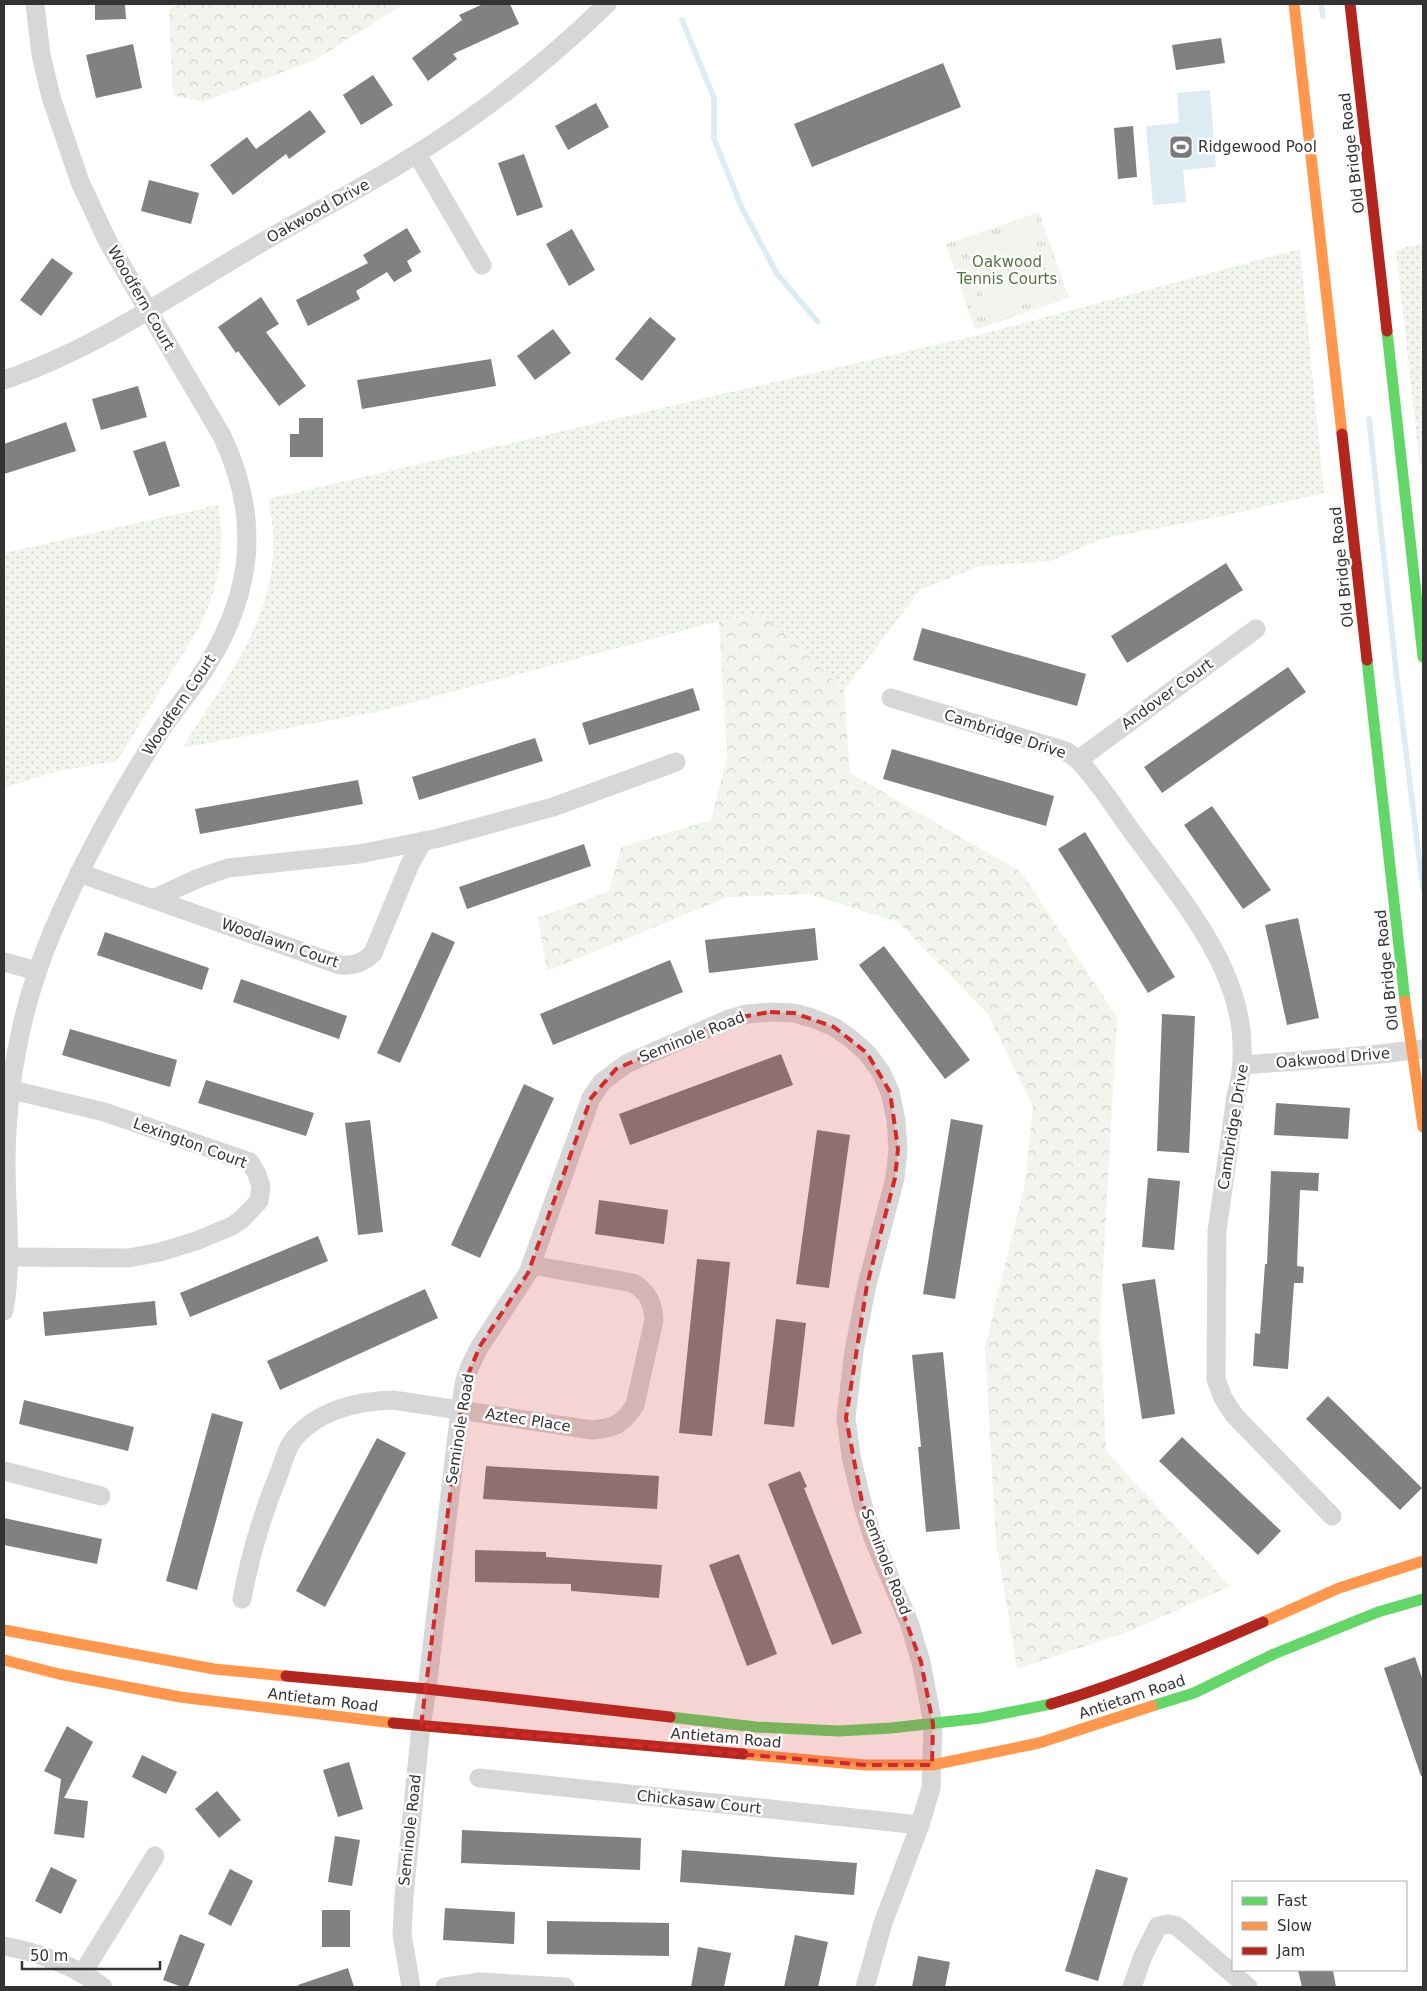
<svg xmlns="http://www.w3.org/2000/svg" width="1427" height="1991" viewBox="0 0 1427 1991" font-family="'DejaVu Sans',sans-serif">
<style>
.grass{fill:url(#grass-dots)}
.forest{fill:url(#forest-crowns)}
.park{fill:url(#park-tufts)}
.pitch{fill:#f1f5ed}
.water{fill:#ddebf3}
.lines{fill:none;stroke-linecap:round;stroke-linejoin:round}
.stream{stroke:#ddebf3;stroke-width:5.5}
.building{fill:#818181}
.street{stroke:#d7d7d7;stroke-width:19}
.fast{stroke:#63d668;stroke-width:11}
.slow{stroke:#ff974d;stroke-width:11}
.jam{stroke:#b3261e;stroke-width:11}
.marked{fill:#d62828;fill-opacity:0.2;stroke:#d62828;stroke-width:4;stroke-dasharray:10 6;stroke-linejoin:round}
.labels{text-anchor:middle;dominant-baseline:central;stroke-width:5;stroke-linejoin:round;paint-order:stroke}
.poi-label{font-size:15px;fill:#333;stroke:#fff;text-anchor:start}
.street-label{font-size:15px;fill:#333;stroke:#fff}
.park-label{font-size:15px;fill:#56703f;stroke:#fff}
</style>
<defs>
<pattern id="grass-dots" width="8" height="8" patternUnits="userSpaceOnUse" patternTransform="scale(1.25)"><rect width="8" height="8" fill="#f1f5ed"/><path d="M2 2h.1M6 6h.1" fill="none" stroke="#cfd2cc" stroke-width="1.8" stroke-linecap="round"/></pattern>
<pattern id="forest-crowns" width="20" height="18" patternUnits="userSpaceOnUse" patternTransform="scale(1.25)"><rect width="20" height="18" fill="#f1f5ed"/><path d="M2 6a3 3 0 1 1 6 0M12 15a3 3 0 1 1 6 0" fill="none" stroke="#cfd2cc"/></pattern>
<pattern id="park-tufts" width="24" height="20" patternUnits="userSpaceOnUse" patternTransform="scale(1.25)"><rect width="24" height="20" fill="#f1f5ed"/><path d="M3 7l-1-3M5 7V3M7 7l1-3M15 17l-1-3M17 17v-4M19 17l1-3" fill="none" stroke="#cfd2cc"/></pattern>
</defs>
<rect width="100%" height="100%" fill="#fff"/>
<!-- grass -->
<g class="grass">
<path d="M1423,243V465L1420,466L1396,250Z"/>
<path d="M1300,249L1324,493L1222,516L1101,539L1051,561L979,566L920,590L844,690L762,614L719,621L380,711L182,748C232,670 292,598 268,499L979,335Z"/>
<path d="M218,505C226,547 219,585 201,624L117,761L54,772L4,788V553Z"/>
</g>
<!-- forest -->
<g class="forest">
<path d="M181,4H404L315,60L203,102L173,95L169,9Z"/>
<path d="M763,614L844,690L850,773L1021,872L1117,1017L1100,1323L1106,1451L1230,1586L1130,1631L1017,1669L996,1540L985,1347L1025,1183L1033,1107L988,1014L898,922L809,894L728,897L547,971L538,918L609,891L621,847L711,820L727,757L719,621Z"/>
</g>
<!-- park -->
<path class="park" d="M1039,212L1069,298L975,330L946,244Z"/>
<!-- pitch -->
<g class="pitch">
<path d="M1029,226L1038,255L976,276L966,247Z"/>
<path d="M1042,264L1052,293L989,314L979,286Z"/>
</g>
<!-- water -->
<path class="water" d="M1210,90L1216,167L1183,170L1186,202L1153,205L1146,126L1179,123L1177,93Z"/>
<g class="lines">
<!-- stream -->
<g class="stream">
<path d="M1321,4L1323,16"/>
<path d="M682,20L714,98V139L742,208L777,274L818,322"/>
<path d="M1369,419L1397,679L1423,889"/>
</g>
</g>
<!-- building -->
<g class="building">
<path d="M95,4H125L126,19L95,20Z"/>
<path d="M483,4H510L519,24L453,54L457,59L428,81L412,58L462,20L459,15Z"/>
<path d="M1221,38L1225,63L1176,70L1172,45Z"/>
<path d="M133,44L142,88L96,98L86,55Z"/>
<path d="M943,63L961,107L812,167L794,124Z"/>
<path d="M373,75L393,105L361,125L343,95Z"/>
<path d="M596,103L609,127L568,150L555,126Z"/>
<path d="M310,110L326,132L289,159L286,154L233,195L210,165L247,137L256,149Z"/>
<path d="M1133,126L1137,177L1118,179L1114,128Z"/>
<path d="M524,154L543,207L517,216L498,163Z"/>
<path d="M149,180L199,193L191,224L141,211Z"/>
<path d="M407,228L421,252L407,261L412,271L394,282L387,272L356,291L360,299L308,326L296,300L368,263L363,255Z"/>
<path d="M572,229L595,270L569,286L546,244Z"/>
<path d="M52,258L73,273L41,316L20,300Z"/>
<path d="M261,297L279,324L266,332L306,386L279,406L238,351L236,353L218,327Z"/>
<path d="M650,317L676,339L642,381L615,359Z"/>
<path d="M553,329L571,353L535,380L517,356Z"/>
<path d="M491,359L496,386L362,409L357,380Z"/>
<path d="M138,386L147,417L101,430L92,399Z"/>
<path d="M299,418H323V457H290V434H299Z"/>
<path d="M66,422L76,451L4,474V444Z"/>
<path d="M165,441L180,486L149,496L133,451Z"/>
<path d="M1226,563L1243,590L1127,663L1111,636Z"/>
<path d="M922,628L1086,674L1077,706L913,660Z"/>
<path d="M1288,667L1306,692L1162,793L1144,767Z"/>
<path d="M693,688L700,710L589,745L582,723Z"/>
<path d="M535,738L543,761L419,800L412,777Z"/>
<path d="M892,749L1054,796L1046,826L883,779Z"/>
<path d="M358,780L363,804L200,834L195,809Z"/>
<path d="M1212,806L1271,890L1243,909L1184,825Z"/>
<path d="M1085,832L1175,977L1148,993L1058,849Z"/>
<path d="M584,844L591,866L467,909L459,887Z"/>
<path d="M1298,918L1319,1018L1287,1025L1265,925Z"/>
<path d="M815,928L818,960L709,973L705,940Z"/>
<path d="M105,932L209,968L202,990L97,955Z"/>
<path d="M432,932L455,942L400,1063L377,1053Z"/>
<path d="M884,946L970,1060L945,1079L859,965Z"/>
<path d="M670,960L683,992L553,1045L540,1014Z"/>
<path d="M241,979L347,1016L339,1039L233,1002Z"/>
<path d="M1162,1014L1195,1016L1189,1153L1157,1151Z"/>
<path d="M70,1029L177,1060L170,1087L62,1055Z"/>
<path d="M781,1054L793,1085L630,1145L619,1114Z"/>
<path d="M206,1080L314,1113L306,1136L198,1103Z"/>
<path d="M524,1084L554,1098L480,1258L451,1245Z"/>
<path d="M1276,1103L1350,1108L1348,1139L1274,1135Z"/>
<path d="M951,1119L983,1125L955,1299L923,1294Z"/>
<path d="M370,1120L383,1232L358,1235L345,1123Z"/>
<path d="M817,1130L850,1135L829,1288L796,1284Z"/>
<path d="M1271,1171L1319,1173L1318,1191L1300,1190L1297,1266L1304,1267L1303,1283H1294L1288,1369L1253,1366L1255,1333L1260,1334L1265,1264H1267Z"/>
<path d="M1148,1178L1180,1181L1174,1250L1142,1247Z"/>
<path d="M599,1200L668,1210L664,1244L595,1234Z"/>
<path d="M318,1236L328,1261L190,1317L180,1293Z"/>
<path d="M697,1259L730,1262L712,1436L679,1433Z"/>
<path d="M1155,1279L1175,1414L1142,1419L1122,1284Z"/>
<path d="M425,1289L438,1318L280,1390L267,1361Z"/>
<path d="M155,1301L157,1325L45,1336L43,1312Z"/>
<path d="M776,1319L806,1323L794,1427L764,1424Z"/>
<path d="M943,1352L960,1529L926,1532L918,1447H921L912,1355Z"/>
<path d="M1328,1396L1422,1488L1400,1510L1306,1419Z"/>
<path d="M24,1400L134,1427L128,1451L19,1424Z"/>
<path d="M212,1413L243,1422L197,1590L166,1581Z"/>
<path d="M1182,1437L1281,1531L1258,1555L1159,1461Z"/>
<path d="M377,1438L406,1453L325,1607L296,1591Z"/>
<path d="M486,1466L659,1476L657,1509L483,1499Z"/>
<path d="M800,1471L807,1487L804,1488L862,1633L832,1645L768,1484Z"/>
<path d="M4,1518L102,1539L97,1564L4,1545Z"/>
<path d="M475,1550L546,1552V1557L662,1565L659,1598L571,1591V1584L475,1582Z"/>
<path d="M739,1554L777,1654L747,1666L709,1565Z"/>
<path d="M1415,1657L1423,1681V1776H1421L1384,1668Z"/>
<path d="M67,1726L93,1742L64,1798L88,1801L84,1838L54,1834L61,1779L44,1771Z"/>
<path d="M142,1755L177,1772L166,1794L132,1777Z"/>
<path d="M349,1762L363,1809L338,1817L323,1770Z"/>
<path d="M217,1791L241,1820L219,1838L195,1809Z"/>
<path d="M462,1830L641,1838L640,1870L461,1863Z"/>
<path d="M335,1836L360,1840L352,1886L328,1882Z"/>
<path d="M682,1850L857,1863L854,1895L680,1882Z"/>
<path d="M51,1867L77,1880L61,1914L35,1901Z"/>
<path d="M230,1869L253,1881L231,1926L208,1914Z"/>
<path d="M1096,1869L1128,1878L1098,1981L1065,1971Z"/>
<path d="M445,1908L515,1912L514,1944L443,1940Z"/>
<rect x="322" y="1910" width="28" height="37"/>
<path d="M547,1921L669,1923V1956L547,1954Z"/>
<path d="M180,1934L205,1944L188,1987H182L163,1980Z"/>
<path d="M795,1935L828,1942L818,1987H784Z"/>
<path d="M698,1947L731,1953L724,1987H691Z"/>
<path d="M918,1956L950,1962L945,1987H912Z"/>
<path d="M348,1968L354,1987H298V1985Z"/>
<path d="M1298,1970H1333L1336,1987H1302Z"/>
</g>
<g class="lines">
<!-- street -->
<g class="street">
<path d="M417,154L482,265"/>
<path d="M4,380C90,351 166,299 244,253C297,221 352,194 405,161C478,117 546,63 607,4"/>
<path d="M891,698L1066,751L1078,760C1101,784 1119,815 1139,841C1194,916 1264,996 1236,1096L1217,1231L1216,1379L1223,1398L1234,1415L1332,1516"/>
<path d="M1078,760L1256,629"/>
<path d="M79,873L340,965C354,966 363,963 373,953L410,864L423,841"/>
<path d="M153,899L199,878L228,868L359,854L439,838L553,807L676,762"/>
<path d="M4,962L37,971"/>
<path d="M1243,1065L1372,1055L1422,1049"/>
<path d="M4,1088L104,1112L250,1162L257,1174L261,1187L259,1201L242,1219L232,1226L196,1241L160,1252L129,1258L10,1257"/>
<path d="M4,1311C13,1259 6,1213 6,1161C7,1080 22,1002 54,928C82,863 116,801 154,741C170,714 192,691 208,664C254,589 260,516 222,436L108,242L80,182L51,97L41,55L35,4"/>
<path d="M4,1471L101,1496"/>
<path d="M242,1599C250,1555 263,1512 280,1471C283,1462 286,1451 291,1443C314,1411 356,1401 393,1400L592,1430C615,1428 623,1424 635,1405L654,1320C653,1303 648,1292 633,1283L531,1265"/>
<path d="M479,1778L920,1825"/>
<path d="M4,1946C38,1952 75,1966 103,1987"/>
<path d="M82,1974L155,1856"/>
<path d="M411,1987L402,1934L404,1896L421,1726L427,1689L460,1410L464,1384L470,1366L480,1346L528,1273L591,1098L602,1082L626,1064L729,1019L747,1014L770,1012L794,1013L812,1018L834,1027L850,1038L867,1053L881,1072L890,1092L896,1120L898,1149L895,1178L867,1285L854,1351L846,1418L851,1456L862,1502L873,1538L909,1622L921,1662L933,1724L931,1788L920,1825L883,1923L865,1987"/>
<path d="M445,1987L480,1982L565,1987"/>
<path d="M1132,1987L1143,1956L1158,1926L1168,1924L1177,1926L1248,1987"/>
</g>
<!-- fast -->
<g class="fast">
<path d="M1387,331L1423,657"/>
<path d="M1367,660L1405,1001"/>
<path d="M1152,1706L1194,1693L1274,1654L1378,1612L1423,1599"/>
<path d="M670,1717L756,1727L839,1731L891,1728L981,1718L1051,1704"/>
</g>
<!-- slow -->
<g class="slow">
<path d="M1294,4L1342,434"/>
<path d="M1405,1001L1423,1127"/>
<path d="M1263,1622L1339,1588L1423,1561"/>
<path d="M4,1630L214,1669L286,1676"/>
<path d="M4,1660L59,1674L180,1697L393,1723"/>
<path d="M743,1754L865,1765H932L1039,1743L1152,1706"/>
</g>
<!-- jam -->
<g class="jam">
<path d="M1350,4L1387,331"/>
<path d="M1342,434L1367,660"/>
<path d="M286,1676L427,1689L670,1717"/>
<path d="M1051,1704C1126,1682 1192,1653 1263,1622"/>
<path d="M393,1723L743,1754"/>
</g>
</g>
<!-- marked area -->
<path class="marked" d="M770,1012L794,1013L834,1027L867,1053L890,1092L898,1149L895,1178L867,1285L846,1418L862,1502L921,1662L933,1724L932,1765H865L421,1726L464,1384L480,1346L528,1273L591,1098L616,1069L729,1019Z"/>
<!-- icons -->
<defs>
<g id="stadium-square" transform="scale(1.25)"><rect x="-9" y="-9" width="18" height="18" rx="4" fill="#7a7a7a" stroke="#fff"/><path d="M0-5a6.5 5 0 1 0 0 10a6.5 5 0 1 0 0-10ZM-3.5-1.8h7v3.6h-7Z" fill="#fff"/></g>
</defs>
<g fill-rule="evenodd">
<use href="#stadium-square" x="1181" y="147"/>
</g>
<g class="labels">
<!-- poi labels -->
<g class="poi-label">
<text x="1198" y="147">Ridgewood Pool</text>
</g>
<!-- street labels -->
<g class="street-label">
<text transform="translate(1352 153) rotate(-97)">Old Bridge Road</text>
<text transform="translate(318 211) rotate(-29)">Oakwood Drive</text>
<text transform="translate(141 298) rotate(60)">Woodfern Court</text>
<text transform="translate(1342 567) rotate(-96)">Old Bridge Road</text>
<text transform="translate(1167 694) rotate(-36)">Andover Court</text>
<text transform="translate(179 705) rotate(-56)">Woodfern Court</text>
<text transform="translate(1005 734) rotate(18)">Cambridge Drive</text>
<text transform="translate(280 943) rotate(19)">Woodlawn Court</text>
<text transform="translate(1387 970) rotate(-96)">Old Bridge Road</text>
<text transform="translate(692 1037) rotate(-22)">Seminole Road</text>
<text transform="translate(1333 1058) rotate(-5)">Oakwood Drive</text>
<text transform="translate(1233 1127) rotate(-81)">Cambridge Drive</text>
<text transform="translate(190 1143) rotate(20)">Lexington Court</text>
<text transform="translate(528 1420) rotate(9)">Aztec Place</text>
<text transform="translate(460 1429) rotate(-81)">Seminole Road</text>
<text transform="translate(886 1562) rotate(69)">Seminole Road</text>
<text transform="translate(1132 1697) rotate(-18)">Antietam Road</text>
<text transform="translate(323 1700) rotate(7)">Antietam Road</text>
<text transform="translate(726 1738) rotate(5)">Antietam Road</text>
<text transform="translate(699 1802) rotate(6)">Chickasaw Court</text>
<text transform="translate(410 1830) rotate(-84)">Seminole Road</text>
</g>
<!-- park labels -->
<g class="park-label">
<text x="1007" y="262">Oakwood<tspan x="1007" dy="17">Tennis Courts</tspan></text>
</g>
</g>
<!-- border -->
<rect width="1427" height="1991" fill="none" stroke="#333333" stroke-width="10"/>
<!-- legend -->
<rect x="1232" y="1881" width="175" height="90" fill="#ffffff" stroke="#adadad"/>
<rect x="1242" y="1897" width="25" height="8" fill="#63d668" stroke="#adadad"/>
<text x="1277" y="1906" font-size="15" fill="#333333">Fast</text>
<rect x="1242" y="1922" width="25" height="8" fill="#ff974d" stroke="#adadad"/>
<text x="1277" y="1931" font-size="15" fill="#333333">Slow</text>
<rect x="1242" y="1947" width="25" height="8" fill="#b3261e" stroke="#adadad"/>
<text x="1277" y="1956" font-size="15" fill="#333333">Jam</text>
<!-- scale -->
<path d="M22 1961v8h138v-8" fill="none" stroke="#333333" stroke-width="2.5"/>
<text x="30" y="1961" font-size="15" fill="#333333" stroke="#ffffff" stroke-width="4" paint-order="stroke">50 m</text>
</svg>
